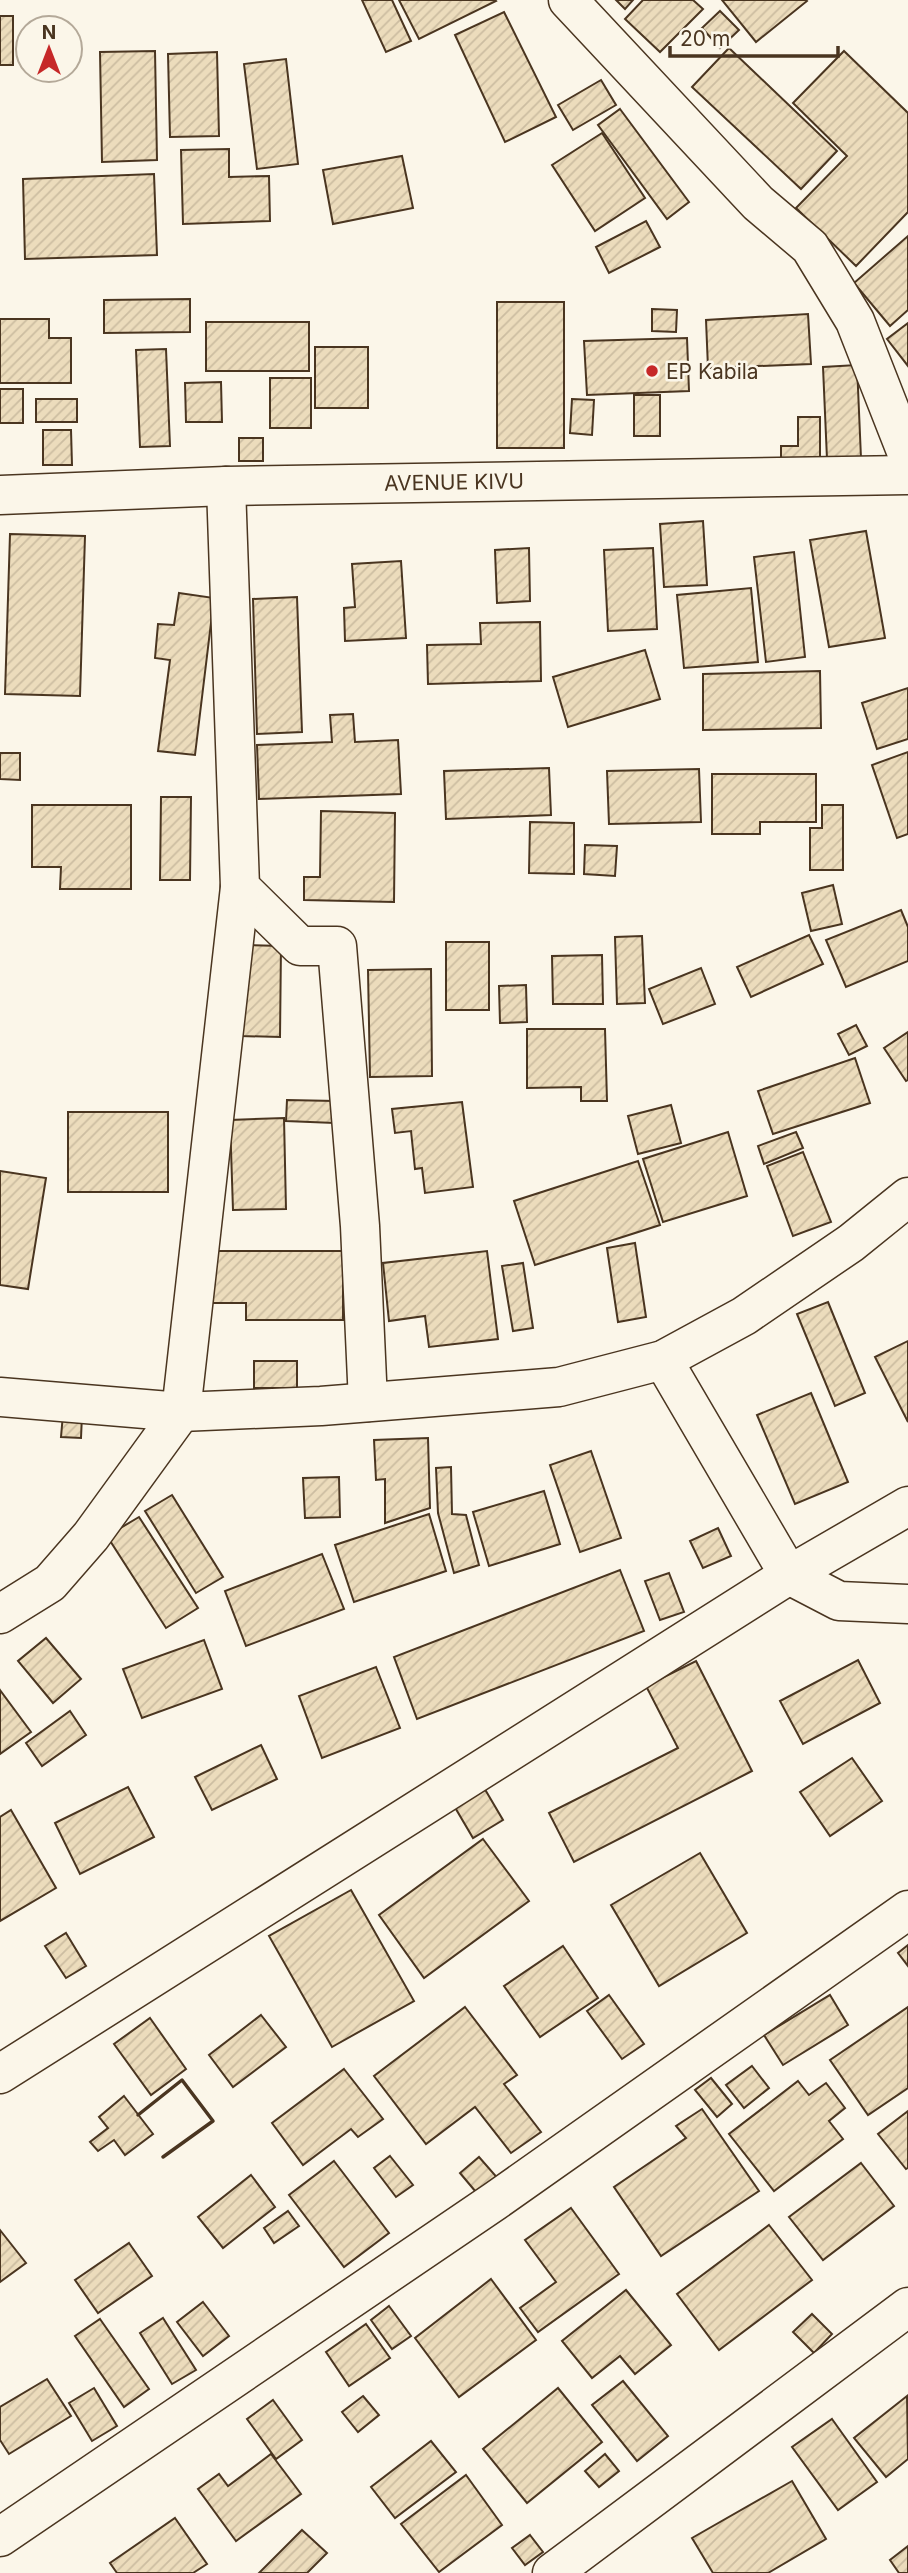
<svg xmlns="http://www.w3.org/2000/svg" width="908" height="2573" viewBox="0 0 908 2573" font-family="Inter,sans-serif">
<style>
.building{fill:url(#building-hatch);stroke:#4a3520;stroke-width:2}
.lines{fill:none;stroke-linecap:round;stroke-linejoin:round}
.minor-casing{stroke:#4a3520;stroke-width:41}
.minor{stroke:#fbf6e9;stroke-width:38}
.wall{stroke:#4a3520;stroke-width:3.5}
.poi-dot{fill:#c62828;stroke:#fbf6e9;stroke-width:2.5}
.labels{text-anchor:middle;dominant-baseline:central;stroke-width:5;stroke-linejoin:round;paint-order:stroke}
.poi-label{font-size:21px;fill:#4a3520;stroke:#fbf6e9;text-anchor:start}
.street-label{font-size:21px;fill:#4a3520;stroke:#fbf6e9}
</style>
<defs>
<pattern id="building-hatch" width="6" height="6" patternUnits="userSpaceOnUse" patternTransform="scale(1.75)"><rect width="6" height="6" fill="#ecdcbc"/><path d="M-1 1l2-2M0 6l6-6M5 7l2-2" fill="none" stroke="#ccbda1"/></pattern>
</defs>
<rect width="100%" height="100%" fill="#fbf6e9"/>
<!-- building -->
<g class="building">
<path d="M362,0H392L411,41L386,52Z"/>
<path d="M399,0H495L496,1L419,39Z"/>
<path d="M616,0H633L625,9Z"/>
<path d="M643,0H693L703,9L660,52L625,19Z"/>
<path d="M722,0H806L807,1L756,42Z"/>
<path d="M720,11L739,30L720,48L702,28Z"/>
<path d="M504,12L556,117L505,142L455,35Z"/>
<rect x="0" y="16" width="13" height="49"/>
<path d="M729,48L837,151L801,189L692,87Z"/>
<path d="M155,51L157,160L102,162L100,52Z"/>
<path d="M844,51L908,113V212L856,266L796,208L847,156L793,103Z"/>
<path d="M217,52L219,136L170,137L168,54Z"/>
<path d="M286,59L298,164L257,169L244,64Z"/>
<path d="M601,80L616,105L573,130L558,105Z"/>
<path d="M620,109L689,202L667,219L598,125Z"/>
<path d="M602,133L645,198L595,231L552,165Z"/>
<path d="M229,149V177L269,176L270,221L183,224L181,150Z"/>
<path d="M402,156L413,208L333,224L323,170Z"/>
<path d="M154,174L157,255L25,259L23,179Z"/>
<path d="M646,221L660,247L609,273L596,247Z"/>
<path d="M908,236V310L890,326L854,283Z"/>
<path d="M190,299V332L104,333V300Z"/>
<rect x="497" y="302" width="67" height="146"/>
<path d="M652,309L677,310L676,332L652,331Z"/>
<path d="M808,314L811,364L708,368L706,320Z"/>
<path d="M0,319H49V338H71V383H0Z"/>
<rect x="206" y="322" width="103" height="49"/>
<path d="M908,323V366L887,339Z"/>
<path d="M687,338L689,391L587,395L584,341Z"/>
<rect x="315" y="347" width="53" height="61"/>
<path d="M166,349L170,446L140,447L136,350Z"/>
<path d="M857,365L861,458L827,459L823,367Z"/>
<rect x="270" y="378" width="41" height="50"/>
<path d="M221,382L222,422H186L185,383Z"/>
<rect x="0" y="389" width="23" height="34"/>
<rect x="634" y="395" width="26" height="41"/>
<rect x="36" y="399" width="41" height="23"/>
<path d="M572,399L594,400L592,435L570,433Z"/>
<path d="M798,417H820V459H781V446H798Z"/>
<path d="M43,430H71L72,465H43Z"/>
<rect x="239" y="438" width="24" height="23"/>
<path d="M703,521L707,585L664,587L660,524Z"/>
<path d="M866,531L885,638L829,647L810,540Z"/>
<path d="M10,534L85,536L80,696L5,694Z"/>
<path d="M529,548L530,601L497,603L495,550Z"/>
<path d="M653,548L657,629L608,631L604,550Z"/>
<path d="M794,552L805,657L766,662L754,557Z"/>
<path d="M401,561L406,638L345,641L344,608L355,607L352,564Z"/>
<path d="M751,588L758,662L684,668L677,595Z"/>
<path d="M179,593L214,598L195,755L158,751L170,660L155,658L158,624L174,625Z"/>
<path d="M297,597L302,732L257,734L253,599Z"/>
<path d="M540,622L541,681L428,684L427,645L481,644L480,623Z"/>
<path d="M645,650L660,699L568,727L553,677Z"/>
<path d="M820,671L821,728L703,730V674Z"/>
<path d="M908,688V739L877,749L862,703Z"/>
<path d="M353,714L355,742L398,740L401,794L259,799L257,745L332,742L330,715Z"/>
<path d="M908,752V834L897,838L872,765Z"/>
<path d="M0,753H20V780L0,779Z"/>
<path d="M549,768L551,815L446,819L444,771Z"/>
<path d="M699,769L701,822L609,824L607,771Z"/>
<path d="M712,774H816V822H760V834H712Z"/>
<path d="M161,797H191L190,880H160Z"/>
<path d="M32,805H131V889H60L61,867H32Z"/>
<path d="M822,805H843V870H810V828H822Z"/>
<path d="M321,811L395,813L394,902L304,900V877H320Z"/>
<path d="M530,822L574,823V874L529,873Z"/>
<path d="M585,845L617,846L615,876L584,874Z"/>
<path d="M833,885L842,924L811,931L802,893Z"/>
<path d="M901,910L908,927V961L846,987L826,940Z"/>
<path d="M809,935L823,964L751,997L737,967Z"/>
<path d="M642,936L645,1003L617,1004L615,937Z"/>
<rect x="446" y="942" width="43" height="68"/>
<path d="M242,945L281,946L280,1037L241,1036Z"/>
<path d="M602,955L603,1004H553L552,956Z"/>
<path d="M701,968L715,1004L663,1024L649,989Z"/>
<path d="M431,969L432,1076L370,1077L368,970Z"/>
<path d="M526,985L527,1022L500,1023L499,986Z"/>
<path d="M856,1025L867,1046L849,1055L838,1034Z"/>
<path d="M527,1029H605L607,1101H581V1087L527,1088Z"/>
<path d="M908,1032V1080L906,1081L884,1048Z"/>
<path d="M855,1058L870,1103L773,1134L758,1091Z"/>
<path d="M287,1100L335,1101L334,1123L286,1121Z"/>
<path d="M462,1102L473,1187L425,1193L422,1168L415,1169L411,1131L395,1133L392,1109Z"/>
<path d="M671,1105L681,1143L638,1154L628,1116Z"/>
<rect x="68" y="1112" width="100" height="80"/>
<path d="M284,1118L286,1209L233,1210L230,1120Z"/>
<path d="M728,1132L747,1196L663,1222L643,1159Z"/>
<path d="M796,1132L803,1148L764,1164L758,1146Z"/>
<path d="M803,1152L831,1222L793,1236L767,1166Z"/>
<path d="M638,1161L660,1225L535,1265L514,1201Z"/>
<path d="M0,1171L46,1178L28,1289L0,1285Z"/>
<path d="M635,1243L646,1317L618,1322L607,1248Z"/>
<path d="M209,1251H343V1320H246V1303H210Z"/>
<path d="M487,1251L498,1339L429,1347L425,1316L389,1321L383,1263Z"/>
<path d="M523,1263L533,1328L513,1331L502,1266Z"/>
<path d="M828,1302L865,1393L835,1406L797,1314Z"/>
<path d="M908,1341V1422L875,1357Z"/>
<rect x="254" y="1361" width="43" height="27"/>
<path d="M811,1393L848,1482L795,1504L757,1415Z"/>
<path d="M63,1414L82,1415L81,1438L61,1437Z"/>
<path d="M428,1438L430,1508L385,1523V1479L376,1480L374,1440Z"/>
<path d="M591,1451L621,1538L580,1552L550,1465Z"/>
<path d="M451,1467L452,1514L466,1515L479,1565L454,1573L438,1513L436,1468Z"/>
<path d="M339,1477L340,1517L305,1518L303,1478Z"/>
<path d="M544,1491L560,1544L489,1566L473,1512Z"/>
<path d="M172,1495L223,1577L196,1593L145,1511Z"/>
<path d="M429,1514L446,1571L354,1602L335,1545Z"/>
<path d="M139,1517L198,1608L166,1628L107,1536Z"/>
<path d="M718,1528L731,1556L703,1568L690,1541Z"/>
<path d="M322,1554L344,1609L246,1646L225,1591Z"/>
<path d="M620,1570L644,1631L417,1719L394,1657Z"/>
<path d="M669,1573L684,1612L660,1620L645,1581Z"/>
<path d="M46,1638L81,1679L53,1703L18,1661Z"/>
<path d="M204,1640L222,1689L142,1718L123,1669Z"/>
<path d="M858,1660L880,1703L803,1744L780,1701Z"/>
<path d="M696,1661L752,1771L574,1862L549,1813L678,1748L646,1686Z"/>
<path d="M376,1667L400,1728L322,1758L299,1696Z"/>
<path d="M0,1690L31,1732L0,1754Z"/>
<path d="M70,1711L86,1735L42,1766L26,1743Z"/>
<path d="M261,1745L277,1779L212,1810L195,1777Z"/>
<path d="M852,1758L882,1801L830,1836L800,1792Z"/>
<path d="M483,1786L503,1820L473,1838L453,1804Z"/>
<path d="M128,1787L154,1837L80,1874L55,1823Z"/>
<path d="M11,1810L56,1888L0,1921V1817Z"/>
<path d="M483,1839L529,1901L424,1978L379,1915Z"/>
<path d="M700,1853L747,1933L659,1986L611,1905Z"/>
<path d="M351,1890L414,2001L332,2047L269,1936Z"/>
<path d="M66,1933L86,1966L66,1978L45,1946Z"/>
<path d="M908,1945V1966L898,1953Z"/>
<path d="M563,1946L598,1998L540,2037L504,1986Z"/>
<path d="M609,1995L644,2044L622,2059L587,2011Z"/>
<path d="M830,1995L848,2025L783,2065L764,2035Z"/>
<path d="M465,2007L517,2075L504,2084L541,2132L511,2153L475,2107L426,2144L374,2076Z"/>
<path d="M908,2007V2088L868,2115L830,2060Z"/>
<path d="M261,2015L286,2047L233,2087L209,2055Z"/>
<path d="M150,2018L186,2069L151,2095L114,2044Z"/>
<path d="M752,2066L769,2088L744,2108L726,2085Z"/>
<path d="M344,2069L383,2119L358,2137L351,2129L303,2165L272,2123Z"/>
<path d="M711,2078L732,2104L717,2117L695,2090Z"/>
<path d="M798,2081L809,2095L826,2083L845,2108L829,2121L843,2139L774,2191L729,2134Z"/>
<path d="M124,2096L153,2134L125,2155L114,2140L98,2151L90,2142L108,2128L99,2117Z"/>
<path d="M702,2109L759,2191L661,2256L614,2187L686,2138L676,2126Z"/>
<path d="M908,2111V2168L906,2169L878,2134Z"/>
<path d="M390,2156L413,2185L396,2197L374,2168Z"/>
<path d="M479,2157L501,2182L481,2198L460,2173Z"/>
<path d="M334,2161L389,2233L344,2267L289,2195Z"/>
<path d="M861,2163L894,2206L823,2260L789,2217Z"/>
<path d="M251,2175L275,2207L223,2248L198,2217Z"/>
<path d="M571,2208L619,2274L538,2332L520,2308L556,2282L525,2240Z"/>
<path d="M288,2211L299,2226L274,2243L264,2228Z"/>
<path d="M769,2225L812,2280L719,2350L677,2294Z"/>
<path d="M0,2230L26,2263L0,2282Z"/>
<path d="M129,2243L152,2276L98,2313L75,2280Z"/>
<path d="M491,2279L536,2340L459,2397L415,2338Z"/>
<path d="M626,2290L671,2345L635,2374L620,2356L592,2378L562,2341Z"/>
<path d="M203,2302L229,2336L203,2356L177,2322Z"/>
<path d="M389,2306L411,2336L392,2349L371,2320Z"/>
<path d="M812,2314L832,2334L814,2353L793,2332Z"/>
<path d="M163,2318L196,2370L172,2384L140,2333Z"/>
<path d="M100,2319L149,2389L124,2407L75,2336Z"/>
<path d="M366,2324L390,2358L349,2386L326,2352Z"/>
<path d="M47,2379L71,2416L9,2454L0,2440V2407Z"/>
<path d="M623,2381L668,2436L637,2461L592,2405Z"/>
<path d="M94,2388L117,2426L92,2441L69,2403Z"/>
<path d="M558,2388L602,2442L527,2503L483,2449Z"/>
<path d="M363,2396L379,2415L358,2432L342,2412Z"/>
<path d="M907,2396L908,2459L886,2477L854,2438Z"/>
<path d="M273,2400L302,2440L276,2459L247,2419Z"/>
<path d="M832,2419L877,2482L838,2510L792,2447Z"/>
<path d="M431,2441L456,2472L395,2518L371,2487Z"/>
<path d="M271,2454L301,2494L236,2541L198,2489L219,2474L228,2486Z"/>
<path d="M605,2454L619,2471L599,2487L585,2471Z"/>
<path d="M466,2475L502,2525L439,2572L401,2524Z"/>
<path d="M792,2481L826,2539L768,2573H713L692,2538Z"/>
<path d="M175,2518L207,2564L193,2573H117L110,2563Z"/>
<path d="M302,2530L327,2553L307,2573H259Z"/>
<path d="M530,2535L543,2552L525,2565L512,2548Z"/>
<path d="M908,2546V2573H899L890,2560Z"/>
</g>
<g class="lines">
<!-- minor casing -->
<g class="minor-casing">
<g id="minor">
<path d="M568,0L758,203L810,247L855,321L908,456"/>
<path d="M226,486L240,887L300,946H337L360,1226L368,1402"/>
<path d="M0,495L226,486L908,475"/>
<path d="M663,1360L789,1575L839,1601L908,1604"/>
<path d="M0,1397L181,1412L321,1406L559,1387L663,1360L744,1316L851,1243L908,1197"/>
<path d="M0,1614L50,1583L91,1536L181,1412L240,887"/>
<path d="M0,2074L789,1575L908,1506"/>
<path d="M0,2537L495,2201L908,1910"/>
<path d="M552,2573L908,2307"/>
</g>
</g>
<!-- minor -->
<use href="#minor" class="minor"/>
<!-- wall -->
<path class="wall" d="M138,2115L182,2080L213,2121L163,2157"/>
</g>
<!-- markers -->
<circle class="poi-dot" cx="652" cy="371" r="7"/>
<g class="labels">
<!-- poi labels -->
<g class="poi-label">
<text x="666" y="371">EP Kabila</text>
</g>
<!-- street labels -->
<g class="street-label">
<text transform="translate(454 482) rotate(-1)">AVENUE KIVU</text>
</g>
</g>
<!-- north arrow -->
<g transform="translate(49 49)"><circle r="33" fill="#fbf6e9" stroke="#b4a999" stroke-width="2"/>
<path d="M0-5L12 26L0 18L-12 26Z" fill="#c62828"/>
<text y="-10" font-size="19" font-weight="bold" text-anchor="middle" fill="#4a3520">N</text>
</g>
<!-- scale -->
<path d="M670 46v10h168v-10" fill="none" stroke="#4a3520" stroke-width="3.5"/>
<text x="680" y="46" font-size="21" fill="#4a3520" stroke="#fbf6e9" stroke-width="5" paint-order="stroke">20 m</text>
</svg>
